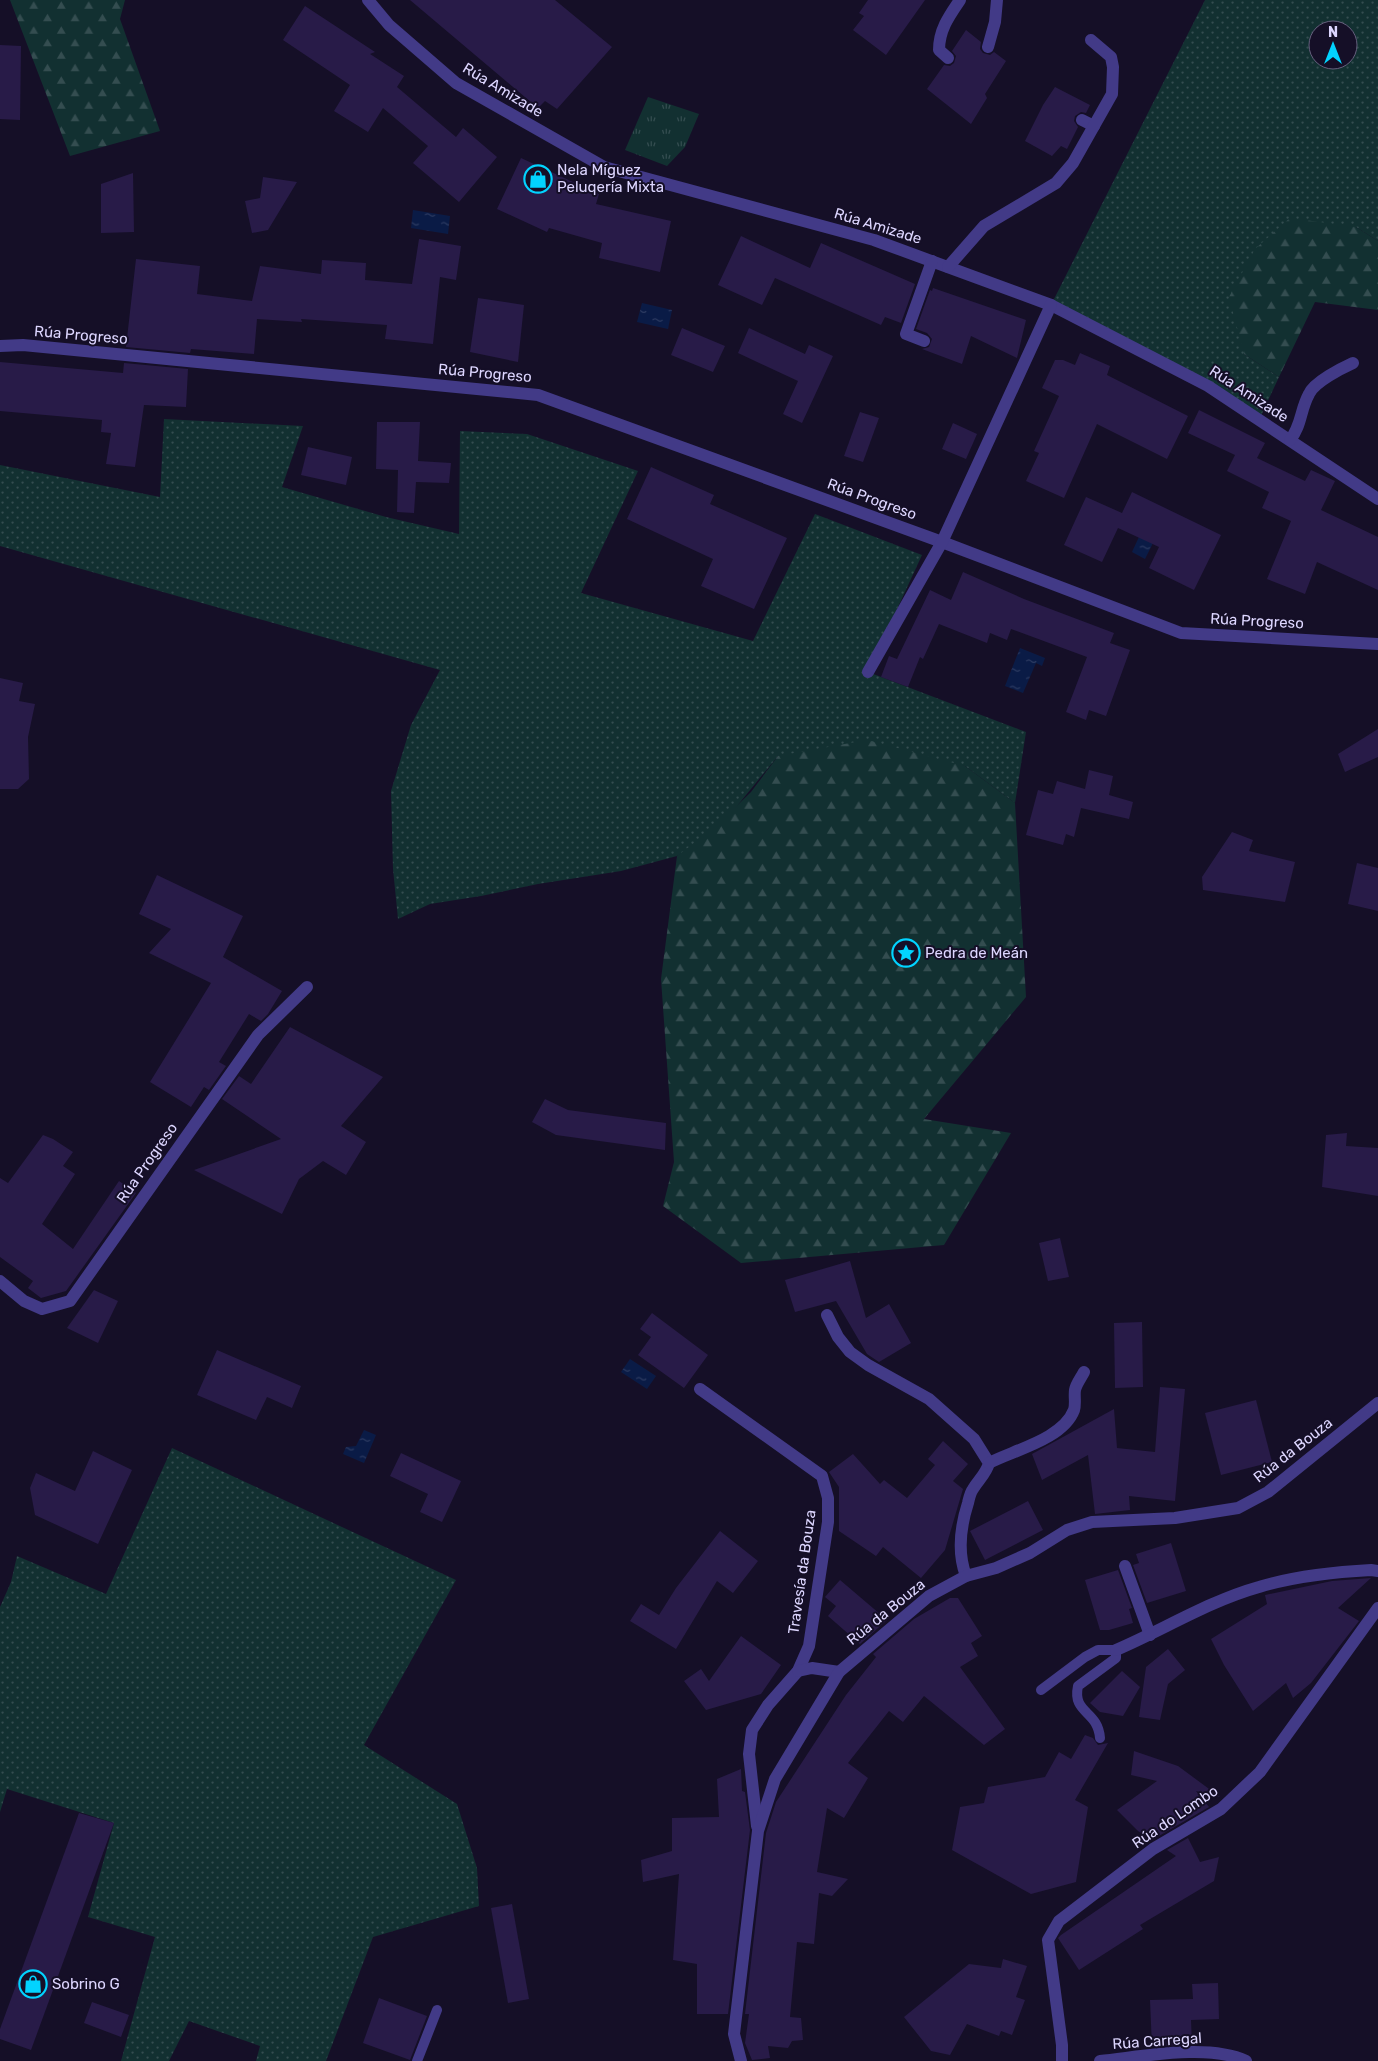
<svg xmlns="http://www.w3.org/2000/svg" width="1378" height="2061" viewBox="0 0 1378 2061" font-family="Rubik,sans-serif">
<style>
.grass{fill:url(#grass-dots);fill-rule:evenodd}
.forest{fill:url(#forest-firs)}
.park{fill:url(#park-tufts)}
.water{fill:url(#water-ripples)}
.building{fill:#281b48}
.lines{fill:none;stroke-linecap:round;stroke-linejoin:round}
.lane{stroke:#423a87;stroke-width:10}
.street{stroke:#423a87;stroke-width:12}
.labels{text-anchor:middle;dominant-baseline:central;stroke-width:4;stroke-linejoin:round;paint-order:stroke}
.street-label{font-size:15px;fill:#ddd6ff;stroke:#150f27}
.poi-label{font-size:15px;fill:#ddd6ff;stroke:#150f27;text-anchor:start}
</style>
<defs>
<pattern id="grass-dots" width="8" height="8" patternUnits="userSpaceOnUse" patternTransform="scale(1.25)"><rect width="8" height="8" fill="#123031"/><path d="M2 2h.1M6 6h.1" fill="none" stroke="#344d50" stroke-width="1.8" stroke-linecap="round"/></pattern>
<pattern id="forest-firs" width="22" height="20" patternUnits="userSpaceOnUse" patternTransform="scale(1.25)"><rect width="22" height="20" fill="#123031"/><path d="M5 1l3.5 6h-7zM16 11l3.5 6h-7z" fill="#344d50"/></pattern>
<pattern id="park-tufts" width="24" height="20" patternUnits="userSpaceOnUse" patternTransform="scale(1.25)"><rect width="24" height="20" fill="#123031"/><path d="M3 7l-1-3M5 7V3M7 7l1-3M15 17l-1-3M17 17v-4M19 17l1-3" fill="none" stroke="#344d50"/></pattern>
<pattern id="water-ripples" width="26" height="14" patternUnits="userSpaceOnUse" patternTransform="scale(1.25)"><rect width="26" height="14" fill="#0a1b46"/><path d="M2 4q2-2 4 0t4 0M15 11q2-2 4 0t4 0" fill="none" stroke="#2d3b62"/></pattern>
</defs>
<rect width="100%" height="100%" fill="#150f27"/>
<!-- grass -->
<g class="grass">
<path d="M1205,0H1378V241L1356,227L1244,354L1279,377L1259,420L1051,305ZM1318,30H1348V60H1318Z"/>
<path d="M164,419L303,426L282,487L386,517L459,534L460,431L527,434L638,471L581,593L753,641L815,514L922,555L868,672L1026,732L1015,803L965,766L778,756L715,833L677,856L621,871L538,884L481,896L430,904L398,919L393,869L391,791L411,725L440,670L0,546V465L160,497Z"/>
<path d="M172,1448L456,1580L364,1745L457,1804L477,1868L479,1906L373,1937L326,2061H256L260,2046L189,2021L169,2061H121L155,1937L88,1917L114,1823L7,1789L0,1812V1607L11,1582L17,1556L106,1594Z"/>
</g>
<!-- forest -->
<g class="forest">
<path d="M10,0H125L120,19L160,131L70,156Z"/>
<path d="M1290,218L1356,227L1378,241V310L1315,302L1279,377L1244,354L1229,297L1255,249Z"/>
<path d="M867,740L965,766L1015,803L1026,997L924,1119L1011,1133L944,1245L741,1263L663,1206L674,1162L661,979L677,856L714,828L751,792L778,756Z"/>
</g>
<!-- park -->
<path class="park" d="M648,97L699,114L685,147L667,166L625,150Z"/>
<!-- water -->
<g class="water">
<path d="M413,210L450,216L448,234L411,228Z"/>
<path d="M642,303L672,310L668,329L637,322Z"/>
<path d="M1145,524L1159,531L1145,559L1132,552Z"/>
<path d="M1020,648L1045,658L1042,666L1036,663L1023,693L1005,686Z"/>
<path d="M630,1359L656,1376L647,1389L621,1372Z"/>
<path d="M364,1430L376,1435L364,1463L343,1454L346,1447L356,1446Z"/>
</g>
<!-- building -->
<g class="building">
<path d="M410,0H555L612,47L557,109L545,101L538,108Z"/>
<path d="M868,0H925L886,55L853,30L864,16L859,13Z"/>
<path d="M305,6L375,52L370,54L404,76L397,87L456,137L463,128L497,157L459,202L413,163L428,146L383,108L368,132L334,111L350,85L283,40Z"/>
<path d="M966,30L981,42L980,49L983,53L990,55L994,52L1006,61L985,94L987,98L971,124L927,89L944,65L950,66L954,63L956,56L952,51Z"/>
<path d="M0,45L21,46L20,120L0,119Z"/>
<path d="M1055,87L1090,105L1086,113L1081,112L1075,116L1074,121L1078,127L1067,149L1061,146L1052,156L1025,141L1043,105Z"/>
<path d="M521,158L599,194L596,204L671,221L660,272L599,258L602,243L549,228L547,232L497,209Z"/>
<path d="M133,173L134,232L101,233V184Z"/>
<path d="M263,177L297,182L268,230L252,233L245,201L260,198Z"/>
<path d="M741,236L810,268L821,243L915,284L901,323L885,317L881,325L775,278L762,305L718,285Z"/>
<path d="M419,239L461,246L456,280L440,277L433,344L385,339L387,325L301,319L302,322L257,319L254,354L191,349L190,353L126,347L136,259L200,266L197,294L252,301L260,266L321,274L322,260L366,263L365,280L412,284Z"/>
<path d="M933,288L1026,320L1017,358L971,336L962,364L922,349L929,347L932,339L927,333L916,329L930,290L932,291Z"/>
<path d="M478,298L524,305L518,362L470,352Z"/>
<path d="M682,328L725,346L713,372L671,355Z"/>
<path d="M749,328L805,354L809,345L833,356L802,423L783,414L798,381L738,353Z"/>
<path d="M1080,353L1110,366L1107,375L1188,416L1167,459L1097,424L1064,498L1026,481L1039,453L1034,451L1059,396L1042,388L1055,360H1063L1075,365Z"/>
<path d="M0,362L123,373L124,363L188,369L186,407L144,405L135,467L106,464L111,433L101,432L102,420L0,411Z"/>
<path d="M1199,410L1265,443L1257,458L1305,481L1311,470L1335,481L1321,510L1378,537V590L1317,562L1305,594L1267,579L1291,521L1262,508L1269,492L1227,471L1235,455L1188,433Z"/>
<path d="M860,412L879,418L863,462L844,456Z"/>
<path d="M377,422H420L418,461L451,463L449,483L416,482L414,513L397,512L398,470L376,469Z"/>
<path d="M953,423L977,434L966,459L942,449Z"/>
<path d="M308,447L352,457L346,485L301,475Z"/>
<path d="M651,467L714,495L710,504L787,538L754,609L701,586L713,559L627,519Z"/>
<path d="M1132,492L1221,535L1194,590L1149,568L1159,547L1118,528L1102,562L1064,545L1086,497L1122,513Z"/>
<path d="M963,572L1024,599L1114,633L1110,643L1130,650L1106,716L1089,710L1086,720L1066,712L1087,657L1011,629L1007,640L990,633L987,643L939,624L923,659L920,657L908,687L881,677L889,656L897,659L930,590L951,600Z"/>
<path d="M0,678L23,683L19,701L35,704L28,737L29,779L18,789H0Z"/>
<path d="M1378,729V757L1345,772L1338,754Z"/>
<path d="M1089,770L1113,776L1109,795L1133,802L1129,819L1081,808L1074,837L1066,834L1063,845L1026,835L1038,790L1053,794L1057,781L1085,789Z"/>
<path d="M1232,832L1253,840L1249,851L1295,862L1285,902L1203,890L1202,877Z"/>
<path d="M1357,863L1378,868V911L1348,904Z"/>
<path d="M157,875L243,916L223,957L282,991L268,1014L261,1021L249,1014L219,1062L226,1066L209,1090L204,1087L191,1107L150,1082L211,983L149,953L171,929L139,914Z"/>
<path d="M290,1027L383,1077L341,1126L366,1142L346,1175L323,1161L299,1179L282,1214L194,1170L281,1139L222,1099L239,1076L251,1084Z"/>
<path d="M545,1099L568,1110L666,1123L665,1150L556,1135L532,1122Z"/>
<path d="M1347,1133L1346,1146L1378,1148V1196L1322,1187L1326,1135Z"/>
<path d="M43,1135L53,1139L73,1152L63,1166L75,1174L42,1224L73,1249L119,1181L136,1193L66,1291L41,1298L28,1288L33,1281L0,1257V1178L8,1183Z"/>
<path d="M1060,1238L1069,1277L1048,1281L1039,1243Z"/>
<path d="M850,1261L866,1318L889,1304L911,1343L879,1362L867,1354L836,1301L795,1312L785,1280Z"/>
<path d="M94,1290L118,1301L98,1343L67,1328Z"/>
<path d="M652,1313L708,1355L684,1388L638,1355L651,1337L640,1329Z"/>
<path d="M1142,1322L1143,1387L1115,1388L1114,1323Z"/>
<path d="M217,1350L301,1386L292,1408L267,1397L256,1420L197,1395Z"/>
<path d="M1160,1387L1185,1389L1175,1501L1129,1496L1130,1510L1095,1514L1088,1455L1042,1480L1032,1454L1114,1409L1117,1448L1155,1452Z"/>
<path d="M1256,1400L1272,1462L1221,1475L1205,1413Z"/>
<path d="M943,1441L968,1464L953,1481L963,1489L945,1550L921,1578L883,1547L876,1556L839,1531V1487L829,1472L853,1454L880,1484L884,1480L907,1498L935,1465L928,1459Z"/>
<path d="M93,1451L132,1470L98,1544L35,1515L30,1488L36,1473L75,1491Z"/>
<path d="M401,1453L461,1481L442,1522L420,1512L428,1494L390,1476Z"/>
<path d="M1028,1501L1043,1530L985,1560L970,1531Z"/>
<path d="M720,1531L758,1561L733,1593L717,1581L676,1649L630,1621L641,1604L659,1615L676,1588Z"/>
<path d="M1171,1543L1186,1591L1147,1603L1133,1565L1139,1563L1136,1554Z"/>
<path d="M1118,1570L1132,1608L1129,1609L1133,1623L1109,1630H1100L1085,1580Z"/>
<path d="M1371,1578L1338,1608L1359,1621L1311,1683L1293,1698L1286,1683L1253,1711L1224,1665L1211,1639L1267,1604L1265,1595L1332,1581Z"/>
<path d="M840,1580L887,1620L860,1644L828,1616L836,1606L825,1597Z"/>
<path d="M950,1598H958L982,1636L971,1643L978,1656L960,1667L1005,1729L984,1745L924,1696L903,1722L889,1711L848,1763L868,1778L844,1818L827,1808L817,1872L848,1879L832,1896L819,1893L814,1944L797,1942L790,2017L801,2018L803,2040L792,2041L788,2048L768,2046L770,2058L752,2060L745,2043L749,2014H745L766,1833L776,1802L846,1695L876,1657L873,1654L914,1619Z"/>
<path d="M741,1636L781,1665L761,1694L706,1710L684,1681L701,1669L709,1681Z"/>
<path d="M1168,1649L1185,1670L1168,1684L1160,1720L1139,1717L1146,1667Z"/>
<path d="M1122,1671L1140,1687L1123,1716L1100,1712L1090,1703Z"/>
<path d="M1085,1735L1093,1738L1098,1745L1108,1743L1075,1800L1088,1807L1076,1882L1031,1894L952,1850L960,1807L984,1803L988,1787L1045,1777L1059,1752L1071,1759Z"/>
<path d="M1134,1751L1178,1766L1220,1797L1196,1791L1209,1807L1152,1840L1138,1831L1117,1810L1157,1781L1131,1775Z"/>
<path d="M741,1769L742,1791L745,1792L750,1830L728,2014H697V1964L673,1960L679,1874L643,1882L641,1860L672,1851V1818L719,1817L717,1779Z"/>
<path d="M79,1813L114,1823L31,2050L0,2039V2029Z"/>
<path d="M1188,1838L1200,1862L1219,1857L1214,1881L1140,1925L1143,1929L1079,1970L1058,1938L1061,1935L1176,1856L1167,1850Z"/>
<path d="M512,1904L529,1999L508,2003L491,1908Z"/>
<path d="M1003,1959L1027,1966L1016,1997L1025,2000L1012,2035L1001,2031L999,2036L967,2024L950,2055L931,2051L904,2017L969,1964L1001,1968Z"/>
<path d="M1218,1983L1219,2019L1191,2020L1192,2044L1152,2047L1150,2000L1193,1999L1192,1984Z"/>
<path d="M379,1998L427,2016L410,2060L363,2043Z"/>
<path d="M92,2002L129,2015L121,2037L84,2023Z"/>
</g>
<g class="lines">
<!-- lane -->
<g class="lane">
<path d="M1041,1690L1085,1657L1098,1650H1116V1658L1078,1686C1072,1714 1098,1710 1100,1738"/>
<path d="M417,2061L437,2010"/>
</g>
<!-- street -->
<g class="street">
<path d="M368,0L389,25L456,83L604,167L874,240L1051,305L1208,386L1378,499"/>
<path d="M988,47L995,22L997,0"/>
<path d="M948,58L939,50C939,30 949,16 960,0"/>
<path d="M1082,120L1094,126"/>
<path d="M948,267L984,226L1056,183L1073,163L1112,94L1113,67L1111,57L1091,40"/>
<path d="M924,341L906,334L932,261"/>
<path d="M0,346L23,345L538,395L942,542L1181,633L1378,644"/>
<path d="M1290,440C1302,425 1300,410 1309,394C1314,382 1342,368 1353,363"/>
<path d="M868,672L942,542L1051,305"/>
<path d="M0,1281L24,1301L42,1309L70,1301L258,1035L307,987"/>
<path d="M827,1315L838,1337L850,1352L868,1365L929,1399L974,1439L989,1463C986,1474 979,1479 973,1489C970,1493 969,1499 968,1503C960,1528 957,1552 966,1576"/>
<path d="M700,1389L822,1476L828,1498V1522L809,1646L798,1671L768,1705L752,1730L749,1754L757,1826"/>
<path d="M989,1463C1014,1450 1063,1439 1074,1410C1076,1404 1074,1396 1075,1390C1076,1384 1081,1378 1084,1372"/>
<path d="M1125,1566L1150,1635"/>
<path d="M1116,1650C1163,1630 1209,1601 1259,1587C1295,1576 1334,1572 1371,1570L1378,1571"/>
<path d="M798,1671L812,1668L839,1672"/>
<path d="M741,2061L734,2034L758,1831L775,1779L839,1672L929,1596L966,1576L996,1568L1030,1553L1067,1530L1092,1522L1175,1518L1238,1508L1268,1492L1378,1403"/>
<path d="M1062,2061V2045L1048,1940L1059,1921L1153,1849L1221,1809L1260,1772L1378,1608"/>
<path d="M1100,2061C1141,2057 1208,2043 1246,2061"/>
</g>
</g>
<!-- icons -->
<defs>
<g id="shop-ring" transform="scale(1.4375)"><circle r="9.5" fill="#150f27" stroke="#02d3ff" stroke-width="1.5"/><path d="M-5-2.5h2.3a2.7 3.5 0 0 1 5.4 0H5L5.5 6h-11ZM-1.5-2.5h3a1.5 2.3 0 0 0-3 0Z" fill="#02d3ff"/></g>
<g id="sight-ring" transform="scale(1.4375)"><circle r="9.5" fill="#150f27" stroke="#02d3ff" stroke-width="1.5"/><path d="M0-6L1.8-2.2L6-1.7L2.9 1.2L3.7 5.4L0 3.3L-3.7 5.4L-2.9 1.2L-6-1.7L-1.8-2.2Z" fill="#02d3ff"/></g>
</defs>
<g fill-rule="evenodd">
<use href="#shop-ring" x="538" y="179"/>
<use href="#sight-ring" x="906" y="953"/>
<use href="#shop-ring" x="33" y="1984"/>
</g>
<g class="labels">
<!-- street labels -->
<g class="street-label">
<text transform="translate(503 90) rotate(31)">Rúa Amizade</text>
<text transform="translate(878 226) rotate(17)">Rúa Amizade</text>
<text transform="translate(81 335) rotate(5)">Rúa Progreso</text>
<text transform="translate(485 373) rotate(5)">Rúa Progreso</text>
<text transform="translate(1249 394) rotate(33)">Rúa Amizade</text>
<text transform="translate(872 499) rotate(20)">Rúa Progreso</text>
<text transform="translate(1257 621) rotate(3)">Rúa Progreso</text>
<text transform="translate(147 1163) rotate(-55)">Rúa Progreso</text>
<text transform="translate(1293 1450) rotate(-38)">Rúa da Bouza</text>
<text transform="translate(802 1572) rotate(-82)">Travesía da Bouza</text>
<text transform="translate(886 1612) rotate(-39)">Rúa da Bouza</text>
<text transform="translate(1175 1817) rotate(-34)">Rúa do Lombo</text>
<text transform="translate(1157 2041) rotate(-4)">Rúa Carregal</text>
</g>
<!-- poi labels -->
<g class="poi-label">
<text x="557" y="170">Nela Míguez<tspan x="557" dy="17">Peluqería Mixta</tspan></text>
<text x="925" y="953">Pedra de Meán</text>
<text x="52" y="1984">Sobrino G</text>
</g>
</g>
<!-- north arrow -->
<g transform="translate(1333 45)"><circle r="24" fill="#150f27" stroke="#655f7d"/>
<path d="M0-4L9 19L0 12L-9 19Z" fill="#02d3ff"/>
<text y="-8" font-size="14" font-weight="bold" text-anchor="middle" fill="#ddd6ff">N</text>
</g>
</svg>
